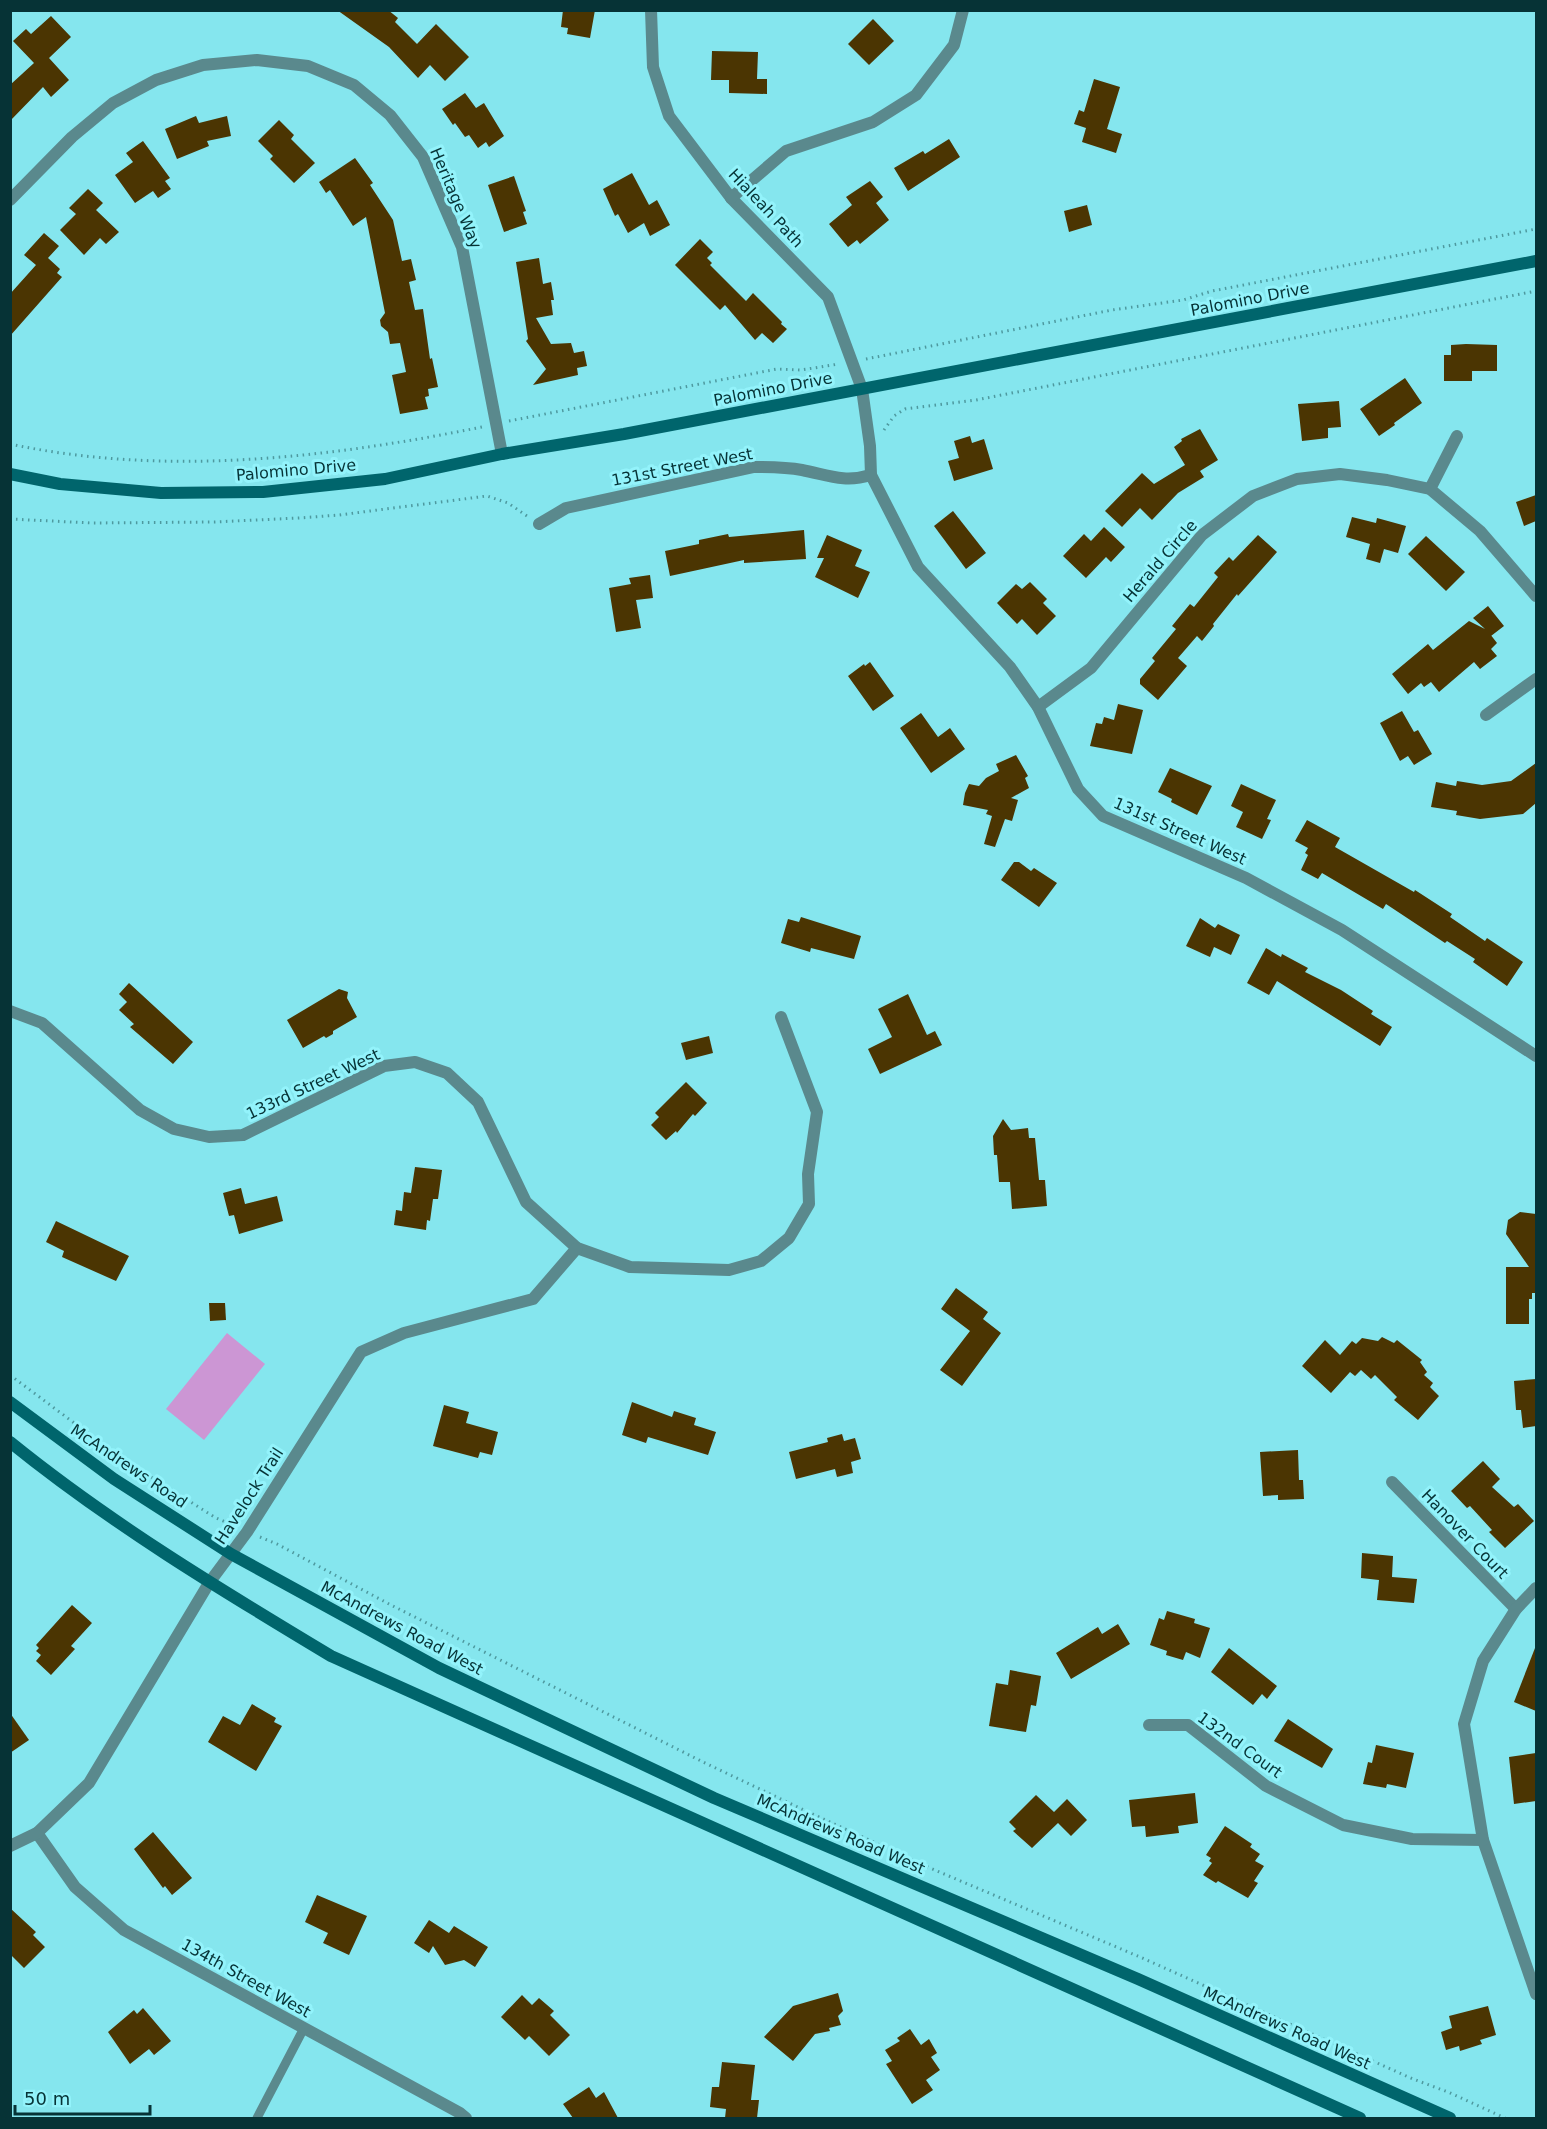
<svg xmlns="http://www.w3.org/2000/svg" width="1547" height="2129" viewBox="0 0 1547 2129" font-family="'DejaVu Sans',sans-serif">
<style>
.green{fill:#cc96d4}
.building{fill:#4b3502}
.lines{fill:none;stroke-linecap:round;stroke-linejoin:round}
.path{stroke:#4e999f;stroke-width:3;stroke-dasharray:1.5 4.5;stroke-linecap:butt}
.lane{stroke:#5a898d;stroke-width:9}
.street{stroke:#5a898d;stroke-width:12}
.secondary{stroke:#00656c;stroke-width:12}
.labels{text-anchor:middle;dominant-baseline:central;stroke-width:6;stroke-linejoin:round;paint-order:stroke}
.street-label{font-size:16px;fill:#063336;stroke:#93f3fb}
</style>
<rect width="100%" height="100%" fill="#85e6ee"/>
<!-- green -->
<path class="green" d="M227,1333L265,1364L204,1440L166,1409Z"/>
<!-- building -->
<g class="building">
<path d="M337,10H388L398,18L395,22L417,44L436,24L469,57L445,81L430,65L418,78L389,47Z"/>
<path d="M563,10H595L590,38L567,34L568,28L561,27Z"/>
<path d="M51,16L71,37L49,58L69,80L51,97L43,87L10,121V85L34,63L13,41L26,29L31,34Z"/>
<path d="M873,19L894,41L869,65L848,44Z"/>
<path d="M712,51L758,52L757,79H767V94L729,93V80H711Z"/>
<path d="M1094,79L1120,87L1107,129L1122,134L1116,153L1082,142L1086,128L1074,124L1079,110L1084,112Z"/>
<path d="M465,93L476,108L484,103L504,136L489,147L486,142L478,148L469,135L465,137L455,123L453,125L442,109Z"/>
<path d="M196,116L199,123L227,116L231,136L207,141L209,146L177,159L165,129Z"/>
<path d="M279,120L294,135L291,139L315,163L294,183L270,159L273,156L258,141Z"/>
<path d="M949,139L960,157L908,191L894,168L923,151L925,154Z"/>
<path d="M143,141L170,178L165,181L171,189L158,198L153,191L135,203L115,175L133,162L126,153Z"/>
<path d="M355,158L373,183L370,185L393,220L402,261L411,259L416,280L409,282L415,310L423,309L430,359L432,358L438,387L428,389L429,396L425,397L428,409L400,414L392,375L406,372L400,343L390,344L388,332L381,326L380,320L385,313L366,217L353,226L330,190L326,193L319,182Z"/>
<path d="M632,173L649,205L657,200L670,225L650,236L644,223L628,233L618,214L615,216L603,189Z"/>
<path d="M514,176L526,211L523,212L527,224L504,232L488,185Z"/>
<path d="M870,181L883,197L876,203L889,220L860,244L857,240L848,247L829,224L852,205L846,197Z"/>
<path d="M88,189L103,203L96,210L119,232L106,244L100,238L84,255L60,230L76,214L69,208Z"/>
<path d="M1087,205L1092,225L1069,232L1064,211Z"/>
<path d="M44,233L59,246L48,258L60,269L57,273L62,277L10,336V294L36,265L24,255Z"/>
<path d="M700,239L713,252L707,258L712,263L710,265L746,301L753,293L782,322L781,324L787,329L773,343L762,333L755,340L725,305L720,310L675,265Z"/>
<path d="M539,258L543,284L551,282L554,300H551L553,315L536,318L551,344L571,343L574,353L584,351L587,366L577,368L578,375L533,385L546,369L526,341L528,339L516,262Z"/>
<path d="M1466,344L1497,345V371H1472V381H1444V355H1451V345Z"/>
<path d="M1405,378L1422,403L1394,423L1395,425L1379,436L1360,409Z"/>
<path d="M1339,401L1341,427L1328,428V438L1302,441L1298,404Z"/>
<path d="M1200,429L1218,460L1200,471L1204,477L1178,493L1152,520L1140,508L1122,527L1105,511L1142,473L1154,484L1185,465L1174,447L1182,441L1181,439Z"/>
<path d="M970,436L972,443L984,439L993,469L954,481L948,461L959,458L954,441Z"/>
<path d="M1536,495V521L1524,526L1516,502Z"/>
<path d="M953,511L986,553L966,569L934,526Z"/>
<path d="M1352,517L1376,523L1377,518L1406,526L1398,553L1384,549L1380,563L1366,559L1370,544L1346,537Z"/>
<path d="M1104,527L1125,547L1111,562L1106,557L1086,578L1063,556L1084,534L1091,541Z"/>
<path d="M804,530L806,559L744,563V560L670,576L665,551L699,544V540L728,534L729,537Z"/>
<path d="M827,535L862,550L855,566L870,572L858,598L815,577L824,558H817Z"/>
<path d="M1258,535L1277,552L1238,596L1237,594L1213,624L1214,626L1202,641L1197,636L1178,658L1187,666L1158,700L1140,684V679L1155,661L1152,658L1176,629L1172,626L1190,604L1194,607L1218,577L1214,573L1229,557L1233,561Z"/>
<path d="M1426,536L1465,572L1446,591L1408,554Z"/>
<path d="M650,575L653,598L636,600L641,628L616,632L609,588L631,584L629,578Z"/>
<path d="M1030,582L1047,599L1043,603L1056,616L1037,635L1022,619L1017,624L997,603L1016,584L1022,589Z"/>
<path d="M1488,606L1504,626L1491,636L1490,634L1497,643L1491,649L1497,656L1480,669L1474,662L1439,692L1431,682L1424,687L1421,683L1408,694L1392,674L1428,644L1433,650L1469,621L1485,629L1473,618Z"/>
<path d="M870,662L894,696L873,711L848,676L864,664L865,666Z"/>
<path d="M1118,704L1143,710L1132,754L1090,746L1096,723L1102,724L1104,717L1114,720Z"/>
<path d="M1402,711L1414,732L1418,730L1432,754L1414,765L1408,756L1400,761L1380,723Z"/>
<path d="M921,713L938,737L950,728L965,749L931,773L900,728Z"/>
<path d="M1016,755L1028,776L1025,778L1029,788L1011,798L1018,800L1012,821L1005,819L995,847L984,844L992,816L986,814L988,810L963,805L965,793L969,784L979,786L986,778L999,771L996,764Z"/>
<path d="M1536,763V803L1523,814L1480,819L1456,815L1457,811L1431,807L1436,782L1456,786L1457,781L1482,785L1511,781Z"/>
<path d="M1170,768L1212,786L1197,815L1171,802L1172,799L1158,792Z"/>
<path d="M1241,784L1276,800L1267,819L1271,820L1262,839L1236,827L1243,812L1231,806Z"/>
<path d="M1307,820L1340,838L1335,847L1414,892L1415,890L1452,914L1450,917L1485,941L1487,938L1523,962L1507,986L1473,962L1475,959L1447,941L1445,943L1386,904L1383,909L1322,873L1318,879L1301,870L1308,855L1305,853L1308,848L1295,841Z"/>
<path d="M1014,862H1019L1031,871L1034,868L1057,883L1039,907L1001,880Z"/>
<path d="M801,917L861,936L854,959L811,948L810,952L781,943L788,919L799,922Z"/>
<path d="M1200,918L1215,928L1218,924L1240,935L1231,955L1214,947L1210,957L1186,946Z"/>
<path d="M1266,948L1281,957L1282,954L1308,968L1305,972L1341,990L1373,1011L1371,1014L1392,1027L1380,1046L1277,981L1269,995L1247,983Z"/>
<path d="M129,983L193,1042L173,1064L130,1027L134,1024L119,1010L127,1002L119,994Z"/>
<path d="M339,989L348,992L347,998L357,1017L333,1031V1034L326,1038L324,1036L303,1048L287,1020Z"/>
<path d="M908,994L927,1035L935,1031L942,1045L880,1074L868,1049L892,1037L878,1009Z"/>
<path d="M709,1036L713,1053L686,1060L681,1043Z"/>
<path d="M686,1082L707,1103L695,1116L693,1114L677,1133L676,1131L666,1140L651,1125L659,1117L655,1113Z"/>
<path d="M1003,1119L1011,1130L1028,1128L1029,1138H1035L1039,1180H1045L1047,1206L1012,1209L1010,1182H999L997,1155H994L993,1136Z"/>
<path d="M415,1167L442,1170L438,1199H433L430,1221L427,1220L426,1230L394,1225L396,1210L402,1211L404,1192L411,1193Z"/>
<path d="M241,1188L245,1204L277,1196L283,1221L239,1234L234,1215L229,1216L223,1193Z"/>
<path d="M1520,1212L1536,1214V1293H1532V1299H1529V1324H1506V1267H1529L1506,1234L1508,1220Z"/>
<path d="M56,1221L129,1256L116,1281L62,1257L64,1251L46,1242Z"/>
<path d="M956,1288L988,1312L983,1319L1001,1333L962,1386L940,1370L970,1331L941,1309Z"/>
<path d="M209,1303H225L226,1320L210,1321Z"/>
<path d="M1382,1337L1394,1343L1397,1340L1422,1360L1420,1362L1427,1372L1424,1375L1433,1383L1430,1387L1439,1396L1418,1420L1394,1400L1397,1397L1375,1375L1371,1379L1361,1370L1355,1376L1350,1372L1331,1393L1302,1366L1325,1340L1340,1355L1352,1341L1356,1344L1362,1338L1378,1341Z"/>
<path d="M1536,1379V1426L1523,1428L1521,1410H1516L1514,1381Z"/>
<path d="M632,1402L672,1417L674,1411L696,1418L694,1425L716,1432L708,1455L648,1437L646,1443L622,1435Z"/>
<path d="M444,1405L469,1412L466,1423L498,1432L492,1455L480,1452L478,1458L433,1446Z"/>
<path d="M842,1434L844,1441L855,1438L861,1459L851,1462L853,1473L837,1477L835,1469L796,1479L789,1452L828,1442L827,1438Z"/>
<path d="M1298,1450L1299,1480H1303L1304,1499L1278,1500V1495L1263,1496L1260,1452Z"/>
<path d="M1483,1461L1500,1479L1492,1487L1514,1507L1518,1504L1534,1521L1505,1548L1489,1532L1492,1530L1470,1506L1467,1508L1451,1491Z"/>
<path d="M1362,1553L1393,1556L1392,1577L1417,1579L1414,1603L1377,1600L1379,1580L1361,1578Z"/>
<path d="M72,1605L92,1623L71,1646L75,1649L51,1675L36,1661L41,1655L36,1651L39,1648L36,1645Z"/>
<path d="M1167,1611L1195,1619L1194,1623L1210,1628L1200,1658L1186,1652L1183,1660L1166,1655L1167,1651L1150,1645L1159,1618L1164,1620Z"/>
<path d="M1118,1624L1130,1644L1071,1679L1056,1653L1098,1627L1102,1634Z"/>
<path d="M1229,1648L1277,1686L1267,1699L1262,1694L1253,1705L1211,1672Z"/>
<path d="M1535,1648H1536V1711L1514,1702Z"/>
<path d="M1010,1670L1041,1676L1036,1706L1031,1705L1026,1732L989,1726L996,1683L1008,1685Z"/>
<path d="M252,1704L276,1718L274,1722L282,1726L256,1771L208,1742L223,1716L240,1725Z"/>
<path d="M10,1713L29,1740L10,1753Z"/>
<path d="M1288,1719L1333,1749L1322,1768L1274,1741Z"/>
<path d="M1376,1745L1414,1753L1406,1788L1387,1784L1386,1788L1363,1784L1368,1762L1372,1763Z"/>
<path d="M1536,1753V1801L1514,1804L1509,1757Z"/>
<path d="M1195,1793L1198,1823L1178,1826L1179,1833L1146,1837L1145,1826L1132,1827L1129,1800Z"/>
<path d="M1036,1795L1054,1812L1067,1799L1087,1820L1071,1836L1058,1823L1032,1848L1013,1831L1016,1829L1009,1822Z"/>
<path d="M1225,1826L1252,1844L1250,1847L1260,1854L1255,1861L1264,1866L1254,1881L1258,1883L1248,1898L1218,1881L1216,1883L1203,1875L1212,1863L1209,1861L1211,1858L1206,1855Z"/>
<path d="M153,1832L192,1878L172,1895L165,1886L163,1888L134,1849Z"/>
<path d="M317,1895L367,1916L349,1955L323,1943L328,1933L305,1922Z"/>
<path d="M10,1908L36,1932L33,1935L45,1947L24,1968L10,1954Z"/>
<path d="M429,1920L449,1933L454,1926L488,1947L475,1967L464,1960L445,1965L433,1946L429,1953L414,1943Z"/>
<path d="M838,1993L843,2011L838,2016L841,2025L829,2028L830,2031L815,2034L793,2061L764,2037L793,2006Z"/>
<path d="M522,1995L532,2005L539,1998L554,2011L550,2015L570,2035L549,2056L529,2036L525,2040L501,2017Z"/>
<path d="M1488,2006L1496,2035L1480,2040L1482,2044L1460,2051L1459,2046L1446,2050L1441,2032L1452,2028L1449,2016Z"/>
<path d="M143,2008L171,2041L154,2055L149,2049L130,2064L108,2032L134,2010L137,2014Z"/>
<path d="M910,2029L921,2045L929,2039L937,2053L931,2057L940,2070L926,2080L933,2090L912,2104L886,2064L892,2061L885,2050L900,2041L897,2038Z"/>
<path d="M722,2062L755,2065L751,2100H759L757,2118H725L726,2109L710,2107L712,2087H719Z"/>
<path d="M589,2087L596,2098L604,2092L618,2118H573L563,2104Z"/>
</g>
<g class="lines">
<!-- path -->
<g class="path">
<path d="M866,359L1112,310L1183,300L1212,291L1536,229"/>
<path d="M509,421L777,369L801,370L839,364"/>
<path d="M884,430L894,416L905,409L976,400L1536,291"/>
<path d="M10,444C165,477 328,458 482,427"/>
<path d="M10,519L92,523L214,522L299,518L339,515L487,496L508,503L527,516"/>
<path d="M10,1375L121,1458L216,1518L235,1526"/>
<path d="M260,1537L277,1544L389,1604L703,1762L806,1811L930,1868L1140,1957L1413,2079L1448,2092L1505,2118"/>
</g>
<!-- lane -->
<path class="lane" d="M257,2118L304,2028"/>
<!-- street -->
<g class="street">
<path d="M651,10L653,67L669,116L731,198L828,297L862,389L870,446L871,475L918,567L1010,667L1038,707L1078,789L1103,816L1246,878L1342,930L1536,1056"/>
<path d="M731,198L786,151L873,122L916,95L954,45L963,10"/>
<path d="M10,200L72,137L113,103L156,80L203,65L257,60L308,66L354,85L390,115L423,157L462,247L502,454"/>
<path d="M1430,489L1457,436"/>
<path d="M539,524L566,508L754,467C771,467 786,467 802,470C828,475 844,483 871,475"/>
<path d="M1038,707L1091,668L1202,535L1253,496L1297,479L1340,474L1387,480L1430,489L1480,531L1536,596"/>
<path d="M1486,715L1536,679"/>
<path d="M10,1011L42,1023L140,1110L174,1129L209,1137L243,1135L384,1066L415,1062L447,1073L478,1102L526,1202L577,1248L630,1267L729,1270L761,1261L789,1238L809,1204L808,1174L817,1112L781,1017"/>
<path d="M1392,1482L1516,1609"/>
<path d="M1536,1588L1516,1609L1483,1661L1464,1724L1483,1840L1536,1994"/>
<path d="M1149,1725H1188L1266,1786L1343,1825L1412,1839L1483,1840"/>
<path d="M37,1833L75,1887L124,1930L460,2113L466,2118"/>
<path d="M10,1846L37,1833L89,1783L209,1583L247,1532L361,1352L404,1333L533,1299L577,1248"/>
</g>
<!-- secondary -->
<g class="secondary">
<path d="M10,474L60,484L161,493L263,492L385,479L502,454L624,434L1536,261"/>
<path d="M10,1402L114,1479L231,1554L439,1668L714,1798L1138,1979L1450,2118"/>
<path d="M10,1442C110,1523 221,1590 331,1656L1360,2118"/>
</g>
</g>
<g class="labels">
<!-- street labels -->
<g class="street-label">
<text transform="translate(456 198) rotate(67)">Heritage Way</text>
<text transform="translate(766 208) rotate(47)">Hialeah Path</text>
<text transform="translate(1250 299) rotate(-11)">Palomino Drive</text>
<text transform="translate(773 389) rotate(-11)">Palomino Drive</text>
<text transform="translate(682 467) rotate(-11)">131st Street West</text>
<text transform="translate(296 470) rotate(-5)">Palomino Drive</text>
<text transform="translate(1160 561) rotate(-49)">Herald Circle</text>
<text transform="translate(1180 831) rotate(24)">131st Street West</text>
<text transform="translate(313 1084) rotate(-25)">133rd Street West</text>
<text transform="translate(129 1466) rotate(34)">McAndrews Road</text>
<text transform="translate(249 1496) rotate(-57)">Havelock Trail</text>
<text transform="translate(1465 1534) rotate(46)">Hanover Court</text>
<text transform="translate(402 1628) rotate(28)">McAndrews Road West</text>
<text transform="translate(1240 1745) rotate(36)">132nd Court</text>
<text transform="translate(841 1834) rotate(23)">McAndrews Road West</text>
<text transform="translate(246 1978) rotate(29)">134th Street West</text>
<text transform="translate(1287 2028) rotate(24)">McAndrews Road West</text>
</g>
</g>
<!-- border -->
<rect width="1547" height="2129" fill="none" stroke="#063336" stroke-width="24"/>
<!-- scale -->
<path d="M15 2105v9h135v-9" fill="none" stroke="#063336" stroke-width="3"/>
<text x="24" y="2105" font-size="18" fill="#063336" stroke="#93f3fb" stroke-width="4.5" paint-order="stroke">50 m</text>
</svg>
